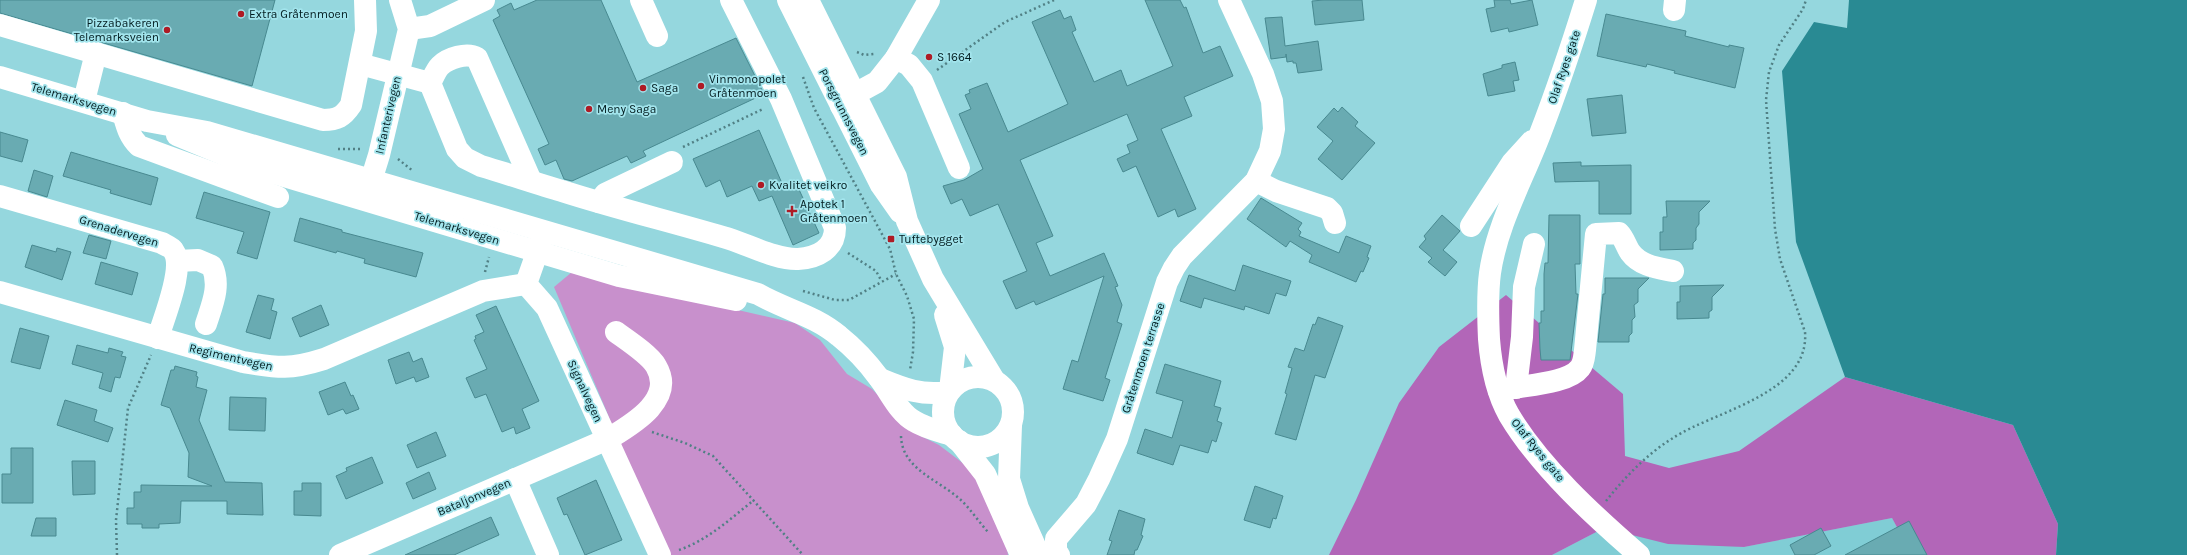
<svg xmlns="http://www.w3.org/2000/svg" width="2187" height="555" viewBox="0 0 2187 555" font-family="Karla,sans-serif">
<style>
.built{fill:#80cdd5}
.green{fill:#c890cc}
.forest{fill:#b266b8}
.water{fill:#298a93}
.building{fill:#69abb2;stroke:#488990}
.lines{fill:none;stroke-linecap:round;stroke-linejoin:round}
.path{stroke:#518085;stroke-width:2.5;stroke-dasharray:2 3;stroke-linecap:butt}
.minor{stroke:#fff;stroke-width:22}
.major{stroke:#fff;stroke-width:22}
.highway{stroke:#fff;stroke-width:22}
.poi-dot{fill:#ae1b25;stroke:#a2e4ec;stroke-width:1.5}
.labels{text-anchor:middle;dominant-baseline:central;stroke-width:3.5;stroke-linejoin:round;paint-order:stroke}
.poi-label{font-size:12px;fill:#021c1f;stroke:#a2e4ec;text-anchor:start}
.street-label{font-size:12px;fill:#021c1f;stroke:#a2e4ec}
</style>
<rect width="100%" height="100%" fill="#95d7de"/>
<!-- built -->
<path class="built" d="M1892,518L1912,555H1552L1604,528L1744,547Z"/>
<!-- green -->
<path class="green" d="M572,272L795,323L820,340L847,374L872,389L915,433L939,445L972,470L1006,537L1008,555H660L606,410L554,287Z"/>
<!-- forest -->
<path class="forest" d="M1506,295L1623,394L1625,456L1669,468L1739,451L1845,377L2013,425L2058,524L2056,555H1912L1892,518L1744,547L1668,544L1604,528L1552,555H1329L1356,500L1399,403L1439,347Z"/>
<!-- water -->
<path class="water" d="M1849,0H2187V555H2056L2058,524L2013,425L1845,377L1796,242L1782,71L1814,22L1847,28Z"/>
<!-- building -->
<g class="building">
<path d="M0,0H275L252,86L0,13Z"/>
<path d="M537,0H601L637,82L736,38L764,94L643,151L646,156L631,163L627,156L572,181L564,179L556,160L545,165L538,149L549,144L493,20L500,16L497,10L511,3L514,10Z"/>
<path d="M1145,0H1180L1184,8L1186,7L1203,53L1220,46L1233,76L1184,97L1192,116L1161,129L1196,209L1178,217L1175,209L1158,217L1136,166L1123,172L1117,159L1130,153L1127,145L1138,140L1127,114L1020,160L1053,236L1036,243L1050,276L1104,253L1118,286L1115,287L1122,305L1117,322L1122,324L1105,378L1110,380L1103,401L1063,389L1072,360L1078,362L1104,276L1036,305L1034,301L1016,309L1003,281L1027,271L998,204L970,216L962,199L951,204L943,186L964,180L983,169L959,114L971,109L965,95L970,93L969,90L987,83L1008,132L1068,104L1032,22L1060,10L1064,19L1071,16L1076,30L1072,32L1094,82L1121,70L1127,86L1173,66Z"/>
<path d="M1324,0H1362L1364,20L1315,25L1312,1Z"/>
<path d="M1494,0H1510L1511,4L1532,0L1538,25L1509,32L1508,28L1491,32L1486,9L1495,7Z"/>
<path d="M1606,14L1686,31L1685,36L1729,47V45L1744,48L1735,88L1674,73L1675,71L1647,64L1646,67L1597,56Z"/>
<path d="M1282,17L1285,46L1318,41L1322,70L1298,73L1296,63H1293V61L1287,62L1286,54V57L1271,59L1265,18Z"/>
<path d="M1515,62L1519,80L1513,81L1515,91L1488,96L1483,74L1502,68V65Z"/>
<path d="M1622,95L1626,133L1592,136L1587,99Z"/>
<path d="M1342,107L1358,122L1355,126L1375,143L1342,180L1318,159L1333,141L1317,127L1334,108L1338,112Z"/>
<path d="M759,130L784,188L796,183L819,233L793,245L772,196L759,201L752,186L727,197L720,180L706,187L693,159Z"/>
<path d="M0,132L28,140L22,162L0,156Z"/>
<path d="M71,152L158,178L151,205L110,193L111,190L63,176Z"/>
<path d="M1581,162V166L1631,165V214H1599V181L1555,182L1553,163Z"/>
<path d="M34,170L53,176L47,197L28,191Z"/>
<path d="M204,192L270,212L257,259L237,253L244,232L196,218Z"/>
<path d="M1261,198L1302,223L1298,229L1301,232L1299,236L1339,253L1346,236L1371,246L1367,257L1369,258L1363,272L1361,271L1356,282L1309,262L1312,255L1290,241L1286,247L1247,219Z"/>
<path d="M1666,201H1710L1699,212V224L1696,228V240L1693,243V249L1660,250V232H1663V217H1667Z"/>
<path d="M1442,215L1460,231L1443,250L1457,262L1445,276L1428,262L1432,258L1419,247L1426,239L1424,236Z"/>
<path d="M1549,215H1580V264H1575L1576,294H1578L1570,360H1541L1540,349L1539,323H1541V311H1544V274L1545,263H1548Z"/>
<path d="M300,218L342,230V232L423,253L416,277L364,263L365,259L337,251L336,253L294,241Z"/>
<path d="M89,235L111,241L106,259L83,253Z"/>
<path d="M32,245L56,252L57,248L71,252L62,280L25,267Z"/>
<path d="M101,262L138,273L132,295L95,284Z"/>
<path d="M1243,265L1291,281L1286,296L1276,293L1269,314L1245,306L1244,310L1204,298L1201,308L1180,301L1189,275L1235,291Z"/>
<path d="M1605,278H1649L1638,289V302L1634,305L1635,317L1632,320V333L1629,336V342H1598L1603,294H1605Z"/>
<path d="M1724,285L1712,297V310L1709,312V318L1677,319V302H1680V286Z"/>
<path d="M258,295L274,299L271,310L277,312L270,339L246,332Z"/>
<path d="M321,305L329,325L300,337L292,318Z"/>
<path d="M496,306L539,401L522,409L530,428L516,434L514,427L502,432L486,394L475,398L466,378L487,369L474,340L476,339L475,336L484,332L476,315Z"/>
<path d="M1318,317L1343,326L1325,378L1315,375L1296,440L1275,434L1287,394L1285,393L1292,368L1288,367L1295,348L1304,351L1313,324L1315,325Z"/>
<path d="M20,328L49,336L40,369L11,362Z"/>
<path d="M77,345L108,353L109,348L123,352L121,356L126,357L120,378L115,377L111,392L99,388L103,373L72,364Z"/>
<path d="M409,352L413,362L422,358L429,377L416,382L414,377L396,384L388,360Z"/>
<path d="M1165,364L1221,381L1214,406L1221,408L1217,421L1222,423L1216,442L1212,440L1208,453L1180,445L1173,465L1137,453L1145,429L1172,438L1183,401L1156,393Z"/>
<path d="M175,366L197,372L196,376L198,377L196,387L207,390L199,420L225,482L262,483L263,515L227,514V501H181L180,523L159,524V528H142V524H127V508H134V492H141V485L212,486L188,477L189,453L170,408L161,405L171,370H174Z"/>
<path d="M345,382L351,396L353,395L359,409L346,414L343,409L328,415L319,392Z"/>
<path d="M230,397L266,398L265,431L229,430Z"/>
<path d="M65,400L97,410L94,421L113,428L108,442L57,425Z"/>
<path d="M436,432L446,456L417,468L407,445Z"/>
<path d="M11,448H33V503H2V474H11Z"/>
<path d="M372,457L383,483L346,499L336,476L347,471L346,468Z"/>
<path d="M72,461H95V494L73,495Z"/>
<path d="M429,472L436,489L413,499L406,483Z"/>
<path d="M596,480L622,540L585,555L567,514L564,515L557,498Z"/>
<path d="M302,483H321V516L294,515V491H302Z"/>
<path d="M1255,486L1283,496L1276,519L1273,518L1270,528L1244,520Z"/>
<path d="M1119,510L1145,519L1141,535L1143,536L1137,550H1135L1134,555H1107L1112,541L1109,540Z"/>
<path d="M491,517L499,535L454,555H405Z"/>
<path d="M36,518H56V536H31Z"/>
<path d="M1909,521L1927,555H1845Z"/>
<path d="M1821,528L1831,546L1814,555H1795L1790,545Z"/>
</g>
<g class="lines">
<!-- path -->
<g class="path">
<path d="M857,52L864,55L874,54"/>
<path d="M937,70L1005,22L1054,0"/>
<path d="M803,77L814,108L890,249L896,274L907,296L914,319L913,352L910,370"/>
<path d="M683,147L763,109"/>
<path d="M338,149H361"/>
<path d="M398,159L413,171"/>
<path d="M848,253L876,271L881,280"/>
<path d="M485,272L489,257"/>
<path d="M803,291L835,300H849L896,274"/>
<path d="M652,432L685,443L713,456L803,555"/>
<path d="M901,436C902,470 940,480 962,501C971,510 979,522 988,532"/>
<path d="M1606,501C1625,477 1647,454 1673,438C1714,411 1810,394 1805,332L1780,259L1775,229L1766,100L1769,72L1779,45L1803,9L1806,0"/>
<path d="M679,550C708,540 730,519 754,500"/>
<path d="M117,555L116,520L128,408L151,355"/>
</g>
<!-- minor -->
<g class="minor">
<path d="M641,0L657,36"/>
<path d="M1586,0C1572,45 1557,90 1540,134C1523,179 1497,224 1490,273C1487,295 1488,317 1489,339C1491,365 1496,392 1509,415C1540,467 1594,516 1639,555"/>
<path d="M1674,10L1675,0"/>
<path d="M0,25L323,120C337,120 343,117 351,105L366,31L365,0"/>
<path d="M409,29L430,26L484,0"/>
<path d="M896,58L909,65L922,81L959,168"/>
<path d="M360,64L430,83"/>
<path d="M430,83L457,149L465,158L481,166C508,174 535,183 562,191C615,208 669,221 723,237C745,243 776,260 798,259C817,258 835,249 835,228L781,99L731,0"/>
<path d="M430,83C433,78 436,70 440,66C448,58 467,52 477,58L531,181"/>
<path d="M84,101L96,53"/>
<path d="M841,106L855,94L877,82L896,58L929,0"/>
<path d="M123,113C127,127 129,136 139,146L278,197"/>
<path d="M1256,181L1276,191L1327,208L1332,213L1335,223"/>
<path d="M0,196L162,243C165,245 171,247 173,250C186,267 163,319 158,338"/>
<path d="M366,197L379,155L409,29L400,0"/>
<path d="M599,202L605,194L672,162"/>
<path d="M1471,226L1512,163L1532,141"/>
<path d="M544,233L526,284L547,308L660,555"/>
<path d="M177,261L198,260L212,266C221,286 212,305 206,324"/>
<path d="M0,292L243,362C279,368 289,370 324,359L483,291L526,284"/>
<path d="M1516,388L1522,337L1524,287L1534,244"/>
<path d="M1499,391C1519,385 1567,385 1580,368C1584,363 1584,357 1585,350L1596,234L1619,233C1624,238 1626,246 1630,252C1640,266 1658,268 1673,271"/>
<path d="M515,479L548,555"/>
<path d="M340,555L608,439C631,425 676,400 656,366C650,355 627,340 616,332"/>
<path d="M1059,555L1056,551V539L1086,504L1099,479L1117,439L1167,282L1174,268L1182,256L1256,181L1270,151L1274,129L1272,101L1263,74L1229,0"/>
</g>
<!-- major -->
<g class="major">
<path d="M788,0L881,185L900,212"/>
<path d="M808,0L896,177L907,221L933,279L994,380"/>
<path d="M945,315L955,347L950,390"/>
</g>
<!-- highway -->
<g class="highway">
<path d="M0,77L147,121L207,132L758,294C786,310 814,315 839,336C854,348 868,363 879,378C890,392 899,413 914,421C925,428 939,431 952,435"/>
<path d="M177,135L257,168L619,276L736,300"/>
<circle cx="978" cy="412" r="35"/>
<path d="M880,379C904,389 922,396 948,392"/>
<path d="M1011,425L1009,479L1018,508L1039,555"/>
<path d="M959,441L985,474L1021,555"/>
</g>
</g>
<!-- markers -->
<g class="poi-dot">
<circle cx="241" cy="14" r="4"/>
<circle cx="167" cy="30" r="4"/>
<circle cx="929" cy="57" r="4"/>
<circle cx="701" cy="86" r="4"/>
<circle cx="643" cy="88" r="4"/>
<circle cx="589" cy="109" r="4"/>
<circle cx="761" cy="185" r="4"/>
<path d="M790 205h4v4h4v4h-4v4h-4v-4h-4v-4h4z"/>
<rect x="887" y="235" width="8" height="8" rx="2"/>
</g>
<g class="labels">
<!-- poi labels -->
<g class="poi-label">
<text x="249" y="14">Extra Gråtenmoen</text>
<text x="159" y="23" text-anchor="end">Pizzabakeren<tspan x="159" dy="14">Telemarksveien</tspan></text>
<text x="937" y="57">S 1664</text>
<text x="709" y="79">Vinmonopolet<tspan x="709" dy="14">Gråtenmoen</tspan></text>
<text x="651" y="88">Saga</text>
<text x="597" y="109">Meny Saga</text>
<text x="769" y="185">Kvalitet veikro</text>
<text x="800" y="204">Apotek 1<tspan x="800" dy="14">Gråtenmoen</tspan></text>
<text x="899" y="239">Tuftebygget</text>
</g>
<!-- street labels -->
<g class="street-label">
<text transform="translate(1564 67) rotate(-71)">Olaf Ryes gate</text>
<text transform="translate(74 99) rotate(17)">Telemarksvegen</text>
<text transform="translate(844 112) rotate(63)">Porsgrunnsvegen</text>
<text transform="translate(388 115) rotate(-77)">Infanterivegen</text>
<text transform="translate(457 228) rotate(17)">Telemarksvegen</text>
<text transform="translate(119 231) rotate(17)">Grenadervegen</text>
<text transform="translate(231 357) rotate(13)">Regimentvegen</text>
<text transform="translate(1143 358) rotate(-72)">Gråtenmoen terrasse</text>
<text transform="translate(585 391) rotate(65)">Signalvegen</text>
<text transform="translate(1538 450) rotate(51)">Olaf Ryes gate</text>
<text transform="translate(474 497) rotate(-23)">Bataljonvegen</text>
</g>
</g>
</svg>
